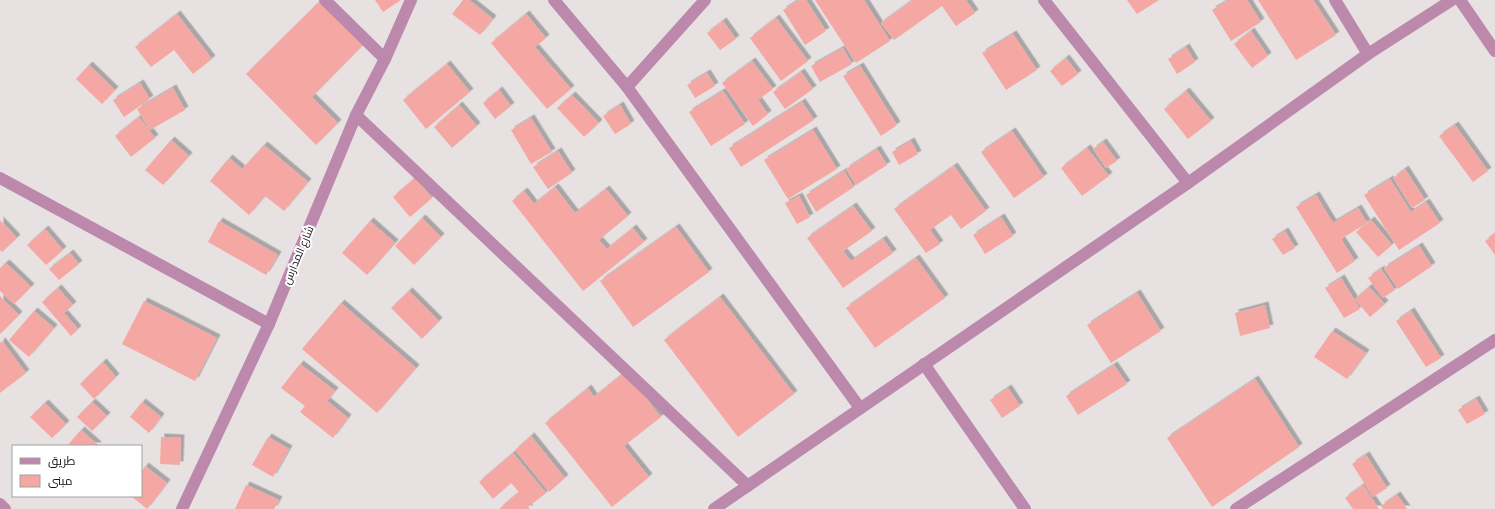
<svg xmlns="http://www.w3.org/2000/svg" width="1495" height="509" viewBox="0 0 1495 509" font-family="'PT Sans Narrow',Cairo,sans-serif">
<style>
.building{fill:#f5a8a3;filter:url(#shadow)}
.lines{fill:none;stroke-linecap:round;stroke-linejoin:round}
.street{stroke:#bc89ad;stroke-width:12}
.labels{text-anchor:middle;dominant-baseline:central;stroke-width:4;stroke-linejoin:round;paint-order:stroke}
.street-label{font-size:11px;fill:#161415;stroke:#fff}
</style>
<defs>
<filter id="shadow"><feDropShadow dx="3.5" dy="-3.5" stdDeviation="0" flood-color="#0004"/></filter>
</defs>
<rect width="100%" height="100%" fill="#e7e1e2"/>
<!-- building -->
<g class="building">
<path d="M375,0H401L383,12Z"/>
<path d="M463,0H469L493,19L480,35L452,14Z"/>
<path d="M799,0H806L826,31L805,45L783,10Z"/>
<path d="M815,0H864L890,41L856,63Z"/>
<path d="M913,0H966L975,13L956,26L942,6L894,40L881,23Z"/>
<path d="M1127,0H1159L1137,14Z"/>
<path d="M1229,0H1247L1261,22L1231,41L1212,10Z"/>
<path d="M1258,0H1313L1336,35L1296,60Z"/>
<path d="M320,1L363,45L312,97L338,123L316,145L246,74Z"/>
<path d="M177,14L212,59L193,74L174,50L151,67L135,47Z"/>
<path d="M526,14L546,38L535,47L571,89L547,109L491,43Z"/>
<path d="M776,18L808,61L781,81L750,38Z"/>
<path d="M723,21L736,39L720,50L707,33Z"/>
<path d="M1251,31L1268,56L1252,68L1234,44Z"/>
<path d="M1013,34L1037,70L1006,90L982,53Z"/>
<path d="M1186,47L1195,62L1177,74L1168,59Z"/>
<path d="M843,48L852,64L820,82L811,66Z"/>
<path d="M1066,58L1078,74L1062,86L1050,71Z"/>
<path d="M752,61L773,89L758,100L768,114L753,126L722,83Z"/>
<path d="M447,64L470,92L426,129L403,100Z"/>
<path d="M89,65L115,90L102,104L76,79Z"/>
<path d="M860,66L897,125L881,136L843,76Z"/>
<path d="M801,72L813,89L785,109L773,92Z"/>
<path d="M707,73L715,86L695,98L687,85Z"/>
<path d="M140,83L150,99L124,117L113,100Z"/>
<path d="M173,88L185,110L150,130L137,109Z"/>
<path d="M499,90L511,106L495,119L483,103Z"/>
<path d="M723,91L745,124L711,146L689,112Z"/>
<path d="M1186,91L1211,121L1188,139L1164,109Z"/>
<path d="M572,95L599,123L584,137L557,108Z"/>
<path d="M802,102L814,120L741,167L729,148Z"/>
<path d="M459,105L477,126L452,148L434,127Z"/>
<path d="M620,105L631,124L615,134L603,116Z"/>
<path d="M139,117L155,138L131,157L115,136Z"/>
<path d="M531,118L552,152L531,164L511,130Z"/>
<path d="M1455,125L1488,171L1473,182L1439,136Z"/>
<path d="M813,130L837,169L788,199L764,160Z"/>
<path d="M1012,131L1044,177L1014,198L981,152Z"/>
<path d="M171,140L189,156L163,185L145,170Z"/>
<path d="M911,141L918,154L899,165L892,152Z"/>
<path d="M1103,142L1117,161L1106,168L1093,149Z"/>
<path d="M264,145L308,182L284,211L265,196L249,215L210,181L229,158L242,169Z"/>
<path d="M1087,148L1109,176L1082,196L1061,168Z"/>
<path d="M877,149L887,165L856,185L846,169Z"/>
<path d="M558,151L572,173L548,189L533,167Z"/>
<path d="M954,166L986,211L961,229L951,215L930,230L940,244L926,253L894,209Z"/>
<path d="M1405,169L1425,200L1412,208L1393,178Z"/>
<path d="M844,171L854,187L816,212L806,195Z"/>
<path d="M415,178L432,198L410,217L393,197Z"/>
<path d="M1390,179L1411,212L1426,202L1440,223L1399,250L1364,195Z"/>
<path d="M555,187L575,213L606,189L628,216L599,240L607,249L633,228L644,242L583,291L512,201L524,191L534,204Z"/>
<path d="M1316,195L1333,223L1358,208L1367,223L1341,239L1355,261L1337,273L1296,207Z"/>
<path d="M799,196L810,217L797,224L785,203Z"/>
<path d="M853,206L872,231L843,251L851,261L883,239L893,253L843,288L807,238Z"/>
<path d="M1001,217L1013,236L985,254L973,235Z"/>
<path d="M422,218L441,237L414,265L395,246Z"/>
<path d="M0,220L17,238L2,252L0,250Z"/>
<path d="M1371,220L1392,245L1378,257L1356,232Z"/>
<path d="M219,221L278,255L266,275L208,242Z"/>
<path d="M370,221L395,243L367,275L342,253Z"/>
<path d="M676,227L709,272L633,327L600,281Z"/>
<path d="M45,229L63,250L46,265L27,245Z"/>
<path d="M1285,231L1295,248L1283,255L1272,239Z"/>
<path d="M1495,234V255L1485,241Z"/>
<path d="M1419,246L1432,266L1398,289L1384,268Z"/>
<path d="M70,253L79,264L59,280L49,269Z"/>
<path d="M916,258L945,298L875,348L846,308Z"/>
<path d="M6,263L31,287L14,304L0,291V268Z"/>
<path d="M1381,269L1395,290L1383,298L1368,278Z"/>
<path d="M1341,278L1360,309L1344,318L1325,288Z"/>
<path d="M1369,287L1385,304L1370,317L1355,299Z"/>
<path d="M58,288L73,305L64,313L78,329L71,336L42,302Z"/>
<path d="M409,291L439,321L422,339L391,308Z"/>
<path d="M1137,293L1161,331L1111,363L1087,325Z"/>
<path d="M0,296L19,315L0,334Z"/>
<path d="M720,297L794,394L738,437L664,340Z"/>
<path d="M144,301L217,338L195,381L122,344Z"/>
<path d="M341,303L416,368L377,413L302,349Z"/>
<path d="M1265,305L1270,328L1240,336L1235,313Z"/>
<path d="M34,311L54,328L29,357L9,340Z"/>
<path d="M1411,311L1441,358L1426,367L1396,321Z"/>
<path d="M1332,331L1366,353L1347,379L1314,357Z"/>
<path d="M2,341L26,373L0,393V343Z"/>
<path d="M103,362L116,377L94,399L80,384Z"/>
<path d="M300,364L335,391L327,401L348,418L333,438L300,412L305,406L281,388Z"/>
<path d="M1114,365L1127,384L1078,415L1066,396Z"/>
<path d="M625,372L661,417L624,446L649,477L612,507L545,423L588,388L594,397Z"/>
<path d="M1255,379L1299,447L1212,507L1167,438Z"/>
<path d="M1008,388L1020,406L1002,418L990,400Z"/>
<path d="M1476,399L1485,414L1467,424L1458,410Z"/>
<path d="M92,402L107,416L92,431L77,417Z"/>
<path d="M142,402L161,417L149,433L130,417Z"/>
<path d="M45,403L66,424L52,438L30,417Z"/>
<path d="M81,430L98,445L97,446H67Z"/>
<path d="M531,436L565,478L549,492L515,450Z"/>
<path d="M161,437L181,438L180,465L160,464Z"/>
<path d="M268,437L289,449L273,477L252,465Z"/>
<path d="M513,453L546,493L528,507L530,509H499L519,492L511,483L493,499L479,482Z"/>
<path d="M1366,455L1387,488L1373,497L1352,464Z"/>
<path d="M145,466L167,483L147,509L131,496H141V472Z"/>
<path d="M246,485L279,500L274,509H235Z"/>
<path d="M1363,485L1379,509H1353L1345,498Z"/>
<path d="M1397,495L1407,509H1383L1381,506Z"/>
</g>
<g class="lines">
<!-- street -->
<g class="street">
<path d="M325,0L385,59"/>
<path d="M554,0L627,87L860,408"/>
<path d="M1044,0L1188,183"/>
<path d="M1335,0L1368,54"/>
<path d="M1460,0L1495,51"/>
<path d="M627,87L705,0"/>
<path d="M356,115L748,486"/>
<path d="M0,178L269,324"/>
<path d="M924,364L1025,509"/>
<path d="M0,504L5,509"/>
<path d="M182,509L269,324L356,115L385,59L411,0"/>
<path d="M714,509L1188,183L1368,54L1452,0"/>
<path d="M1236,509L1495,340"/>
</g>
</g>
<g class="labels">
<!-- street labels -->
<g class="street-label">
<text transform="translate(298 255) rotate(-67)">شارع المدارس</text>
</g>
</g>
<!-- legend -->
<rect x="12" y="445" width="130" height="52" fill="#ffffff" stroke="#a2a1a1"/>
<rect x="20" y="458" width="20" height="6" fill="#bc89ad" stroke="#a2a1a1"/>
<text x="48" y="465" font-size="12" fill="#161415">طريق</text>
<rect x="20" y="475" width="20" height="12" fill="#f5a8a3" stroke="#a2a1a1"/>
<text x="48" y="485" font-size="12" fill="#161415">مبنى</text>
</svg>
